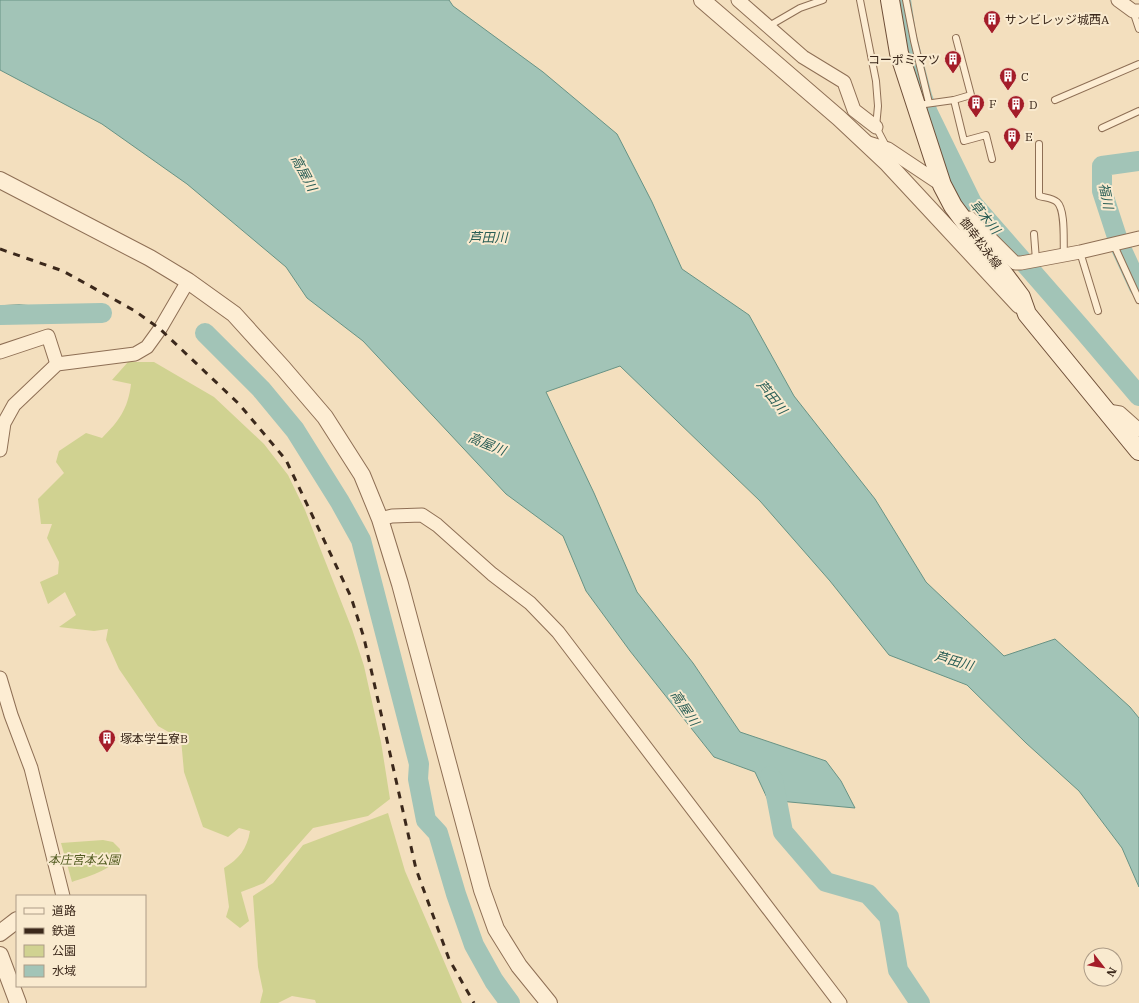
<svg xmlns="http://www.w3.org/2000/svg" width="1139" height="1003" viewBox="0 0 1139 1003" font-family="'IBM Plex Serif','Noto Sans JP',serif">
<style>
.green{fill:#d0d291}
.water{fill:#a2c4b7;stroke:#689385}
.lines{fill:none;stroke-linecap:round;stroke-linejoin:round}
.stream{stroke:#689385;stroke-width:3.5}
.river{stroke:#a2c4b7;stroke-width:20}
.service-casing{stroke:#8e6f55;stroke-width:8}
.minor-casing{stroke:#8e6f55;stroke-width:15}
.tertiary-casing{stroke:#8e6f55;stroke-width:18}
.secondary-casing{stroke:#6f4f38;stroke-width:20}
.service{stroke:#fdedd3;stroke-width:6}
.minor{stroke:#fdedd3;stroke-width:13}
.tertiary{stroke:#fdedd3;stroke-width:16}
.secondary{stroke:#fdedd3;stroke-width:18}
.rail{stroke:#3b281b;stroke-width:3;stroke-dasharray:7 7;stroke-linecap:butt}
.labels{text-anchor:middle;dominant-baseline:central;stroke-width:4;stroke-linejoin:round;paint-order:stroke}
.poi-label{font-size:12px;fill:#3b281b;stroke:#f9eacf;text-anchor:start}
.street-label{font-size:12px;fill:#3b281b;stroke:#f9eacf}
.park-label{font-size:12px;font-style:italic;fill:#505a1f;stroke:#f9eacf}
.water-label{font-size:13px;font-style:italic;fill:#285d55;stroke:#f9eacf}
</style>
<rect width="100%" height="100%" fill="#f3dfbe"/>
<!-- green -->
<g class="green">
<path d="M128,362H154L214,397L264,444L288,475L305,510L352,629L364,666L381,742L390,799L368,816L313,828L264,883L241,892L249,921L240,928L226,917L229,907L224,868C239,859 247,849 250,831L239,828L228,837L203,827L184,772L181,739L158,726L119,669L106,640L108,629L94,631L59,627L76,615L65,592L48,604L40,582L58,574L59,562L47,538L52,524H41L38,499L64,473L56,462L59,451L86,433L102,438C119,421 128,409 131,384L112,380Z"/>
<path d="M388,813L405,871L462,1003H316L315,1000L292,996L278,1003H260L263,991L258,967L253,896L273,883L303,845Z"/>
<path d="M103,840L113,842L120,849C120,869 88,876 72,882L61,843Z"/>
</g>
<!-- water -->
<path class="water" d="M0,0H449L453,6L543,72L617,134L652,202L682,269L749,315L794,396L875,499L926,582L1004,656L1055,639L1130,707L1139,718V887L1122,848L1079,791L1026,743L967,685L889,655L830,581L760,501L620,366L546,392L594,493L637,592L693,663L740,732L826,761L841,781L855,808L768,800L755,772L714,757L630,651L586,591L563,536L506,494L363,341L307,298L286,267L187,184L102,124L0,70Z"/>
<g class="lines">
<!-- stream -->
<path class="stream" d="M0,307L19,306L102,313"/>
<!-- river -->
<g class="river">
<path d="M901,0L906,34L922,96L928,113L972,203L1082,329L1139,396"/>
<path d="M1117,237L1102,191V166L1139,161"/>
<path d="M1121,248L1139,287"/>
<path d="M0,315L102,313"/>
<path d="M205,333L261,389L295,430L340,502L361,540L419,764L418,779L426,820L438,833L456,894L474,945L494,981L510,1003"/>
<path d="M770,776L773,780L783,832L826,882L868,894L889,917L898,970L920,1003"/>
</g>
<!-- service casing -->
<g class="service-casing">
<g id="service">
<path d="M860,0L876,81L878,106L876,127L887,148"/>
<path d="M906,0L914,41L929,103"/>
<path d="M1133,11L1139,29"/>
<path d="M769,26L800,8L823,0"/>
<path d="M954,100L964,141L986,135L992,159"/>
<path d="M1055,100L1139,64"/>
<path d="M918,105L954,100L971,95L956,38"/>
<path d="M1102,128L1139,111"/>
<path d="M1039,144V196C1046,198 1052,198 1057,202C1066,210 1063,243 1064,255"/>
<path d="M1034,234L1036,260"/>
<path d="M1113,243L1139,300"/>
<path d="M1080,252L1098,311"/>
</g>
</g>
<!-- minor casing -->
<g class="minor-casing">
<g id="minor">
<path d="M738,0L803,57L844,82L854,110L876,127"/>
<path d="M1118,0L1133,11H1139"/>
<path d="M865,142L888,149L942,185"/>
<path d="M970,218L1015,263H1021L1080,252L1139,238"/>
<path d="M0,352L48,336L57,364"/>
<path d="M1108,411L1120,413L1139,430"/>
<path d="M0,450L4,423L14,405L57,364L135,354L147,347L160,329L188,281"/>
<path d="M380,519L392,516L422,515L437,525L492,574L530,603L558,632L840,1003"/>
<path d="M0,678L11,715L31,768L63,896"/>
</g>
</g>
<!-- tertiary casing -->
<g class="tertiary-casing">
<g id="tertiary">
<path d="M702,0L839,118L888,164L1019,305"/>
<path d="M0,180L150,258L188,281L234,314L283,368L325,417L362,475L380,519L400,584L482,890L496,929L519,966L549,1003"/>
<path d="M0,933L17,920"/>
<path d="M0,955L18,1003"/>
</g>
</g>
<!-- secondary casing -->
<g class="secondary-casing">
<path id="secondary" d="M890,0L899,53L942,185L953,206L1021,297L1027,314L1139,451"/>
</g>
<!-- service -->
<use href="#service" class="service"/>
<!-- minor -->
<use href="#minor" class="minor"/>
<!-- tertiary -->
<use href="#tertiary" class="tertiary"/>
<!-- secondary -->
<use href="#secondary" class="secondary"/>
<!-- rail -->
<path class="rail" d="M0,249L63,271L135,311L160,329L239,404L286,460L351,597L364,638L416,869L449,959L474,1003"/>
</g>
<!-- icons -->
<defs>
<g id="building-pin" transform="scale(0.9)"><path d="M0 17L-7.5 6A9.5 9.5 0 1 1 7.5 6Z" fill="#a41d29" stroke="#f9eacf"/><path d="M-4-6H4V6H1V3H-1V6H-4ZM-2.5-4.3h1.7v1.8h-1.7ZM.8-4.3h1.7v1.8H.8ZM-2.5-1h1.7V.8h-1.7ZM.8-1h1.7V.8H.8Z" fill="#fff"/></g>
</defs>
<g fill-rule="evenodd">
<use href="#building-pin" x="992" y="19"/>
<use href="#building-pin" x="953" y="59"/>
<use href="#building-pin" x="1008" y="76"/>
<use href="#building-pin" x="976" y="103"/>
<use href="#building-pin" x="1016" y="104"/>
<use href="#building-pin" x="1012" y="136"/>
<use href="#building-pin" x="107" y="738"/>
</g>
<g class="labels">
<!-- poi labels -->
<g class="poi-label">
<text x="1005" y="19">サンビレッジ城西A</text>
<text x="940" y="59" text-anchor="end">コーポミマツ</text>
<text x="1021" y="76">C</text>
<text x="989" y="103">F</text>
<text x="1029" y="104">D</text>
<text x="1025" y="136">E</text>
<text x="120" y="738">塚本学生寮B</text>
</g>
<!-- street labels -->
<g class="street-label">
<text transform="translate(981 243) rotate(53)">御幸松永線</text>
</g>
<!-- park labels -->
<g class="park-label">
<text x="84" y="859">本庄宮本公園</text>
</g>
<!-- water labels -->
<g class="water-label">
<text transform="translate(304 173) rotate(62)">高屋川</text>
<text transform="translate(1106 196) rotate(78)">福川</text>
<text transform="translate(985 217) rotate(51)">草木川</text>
<text x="488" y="237">芦田川</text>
<text transform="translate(772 397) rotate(51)">芦田川</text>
<text transform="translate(487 444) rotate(22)">高屋川</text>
<text transform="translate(954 661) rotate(16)">芦田川</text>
<text transform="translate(685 708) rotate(56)">高屋川</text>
</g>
</g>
<!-- legend -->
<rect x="16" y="895" width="130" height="92" fill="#f9eacf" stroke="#ad9c87"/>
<rect x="24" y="908" width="20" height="6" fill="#fdedd3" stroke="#ad9c87"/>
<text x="52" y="915" font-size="12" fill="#3b281b">道路</text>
<rect x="24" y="928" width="20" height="6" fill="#3b281b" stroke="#ad9c87"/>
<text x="52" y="935" font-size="12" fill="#3b281b">鉄道</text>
<rect x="24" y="945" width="20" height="12" fill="#d0d291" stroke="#ad9c87"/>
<text x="52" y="955" font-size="12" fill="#3b281b">公園</text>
<rect x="24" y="965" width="20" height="12" fill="#a2c4b7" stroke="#ad9c87"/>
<text x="52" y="975" font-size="12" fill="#3b281b">水域</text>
<!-- north arrow -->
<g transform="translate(1103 967) rotate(121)"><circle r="19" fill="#f9eacf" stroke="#ad9c87"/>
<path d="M0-3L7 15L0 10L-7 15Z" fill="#a41d29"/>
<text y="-6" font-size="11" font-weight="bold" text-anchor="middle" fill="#3b281b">N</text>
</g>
</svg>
